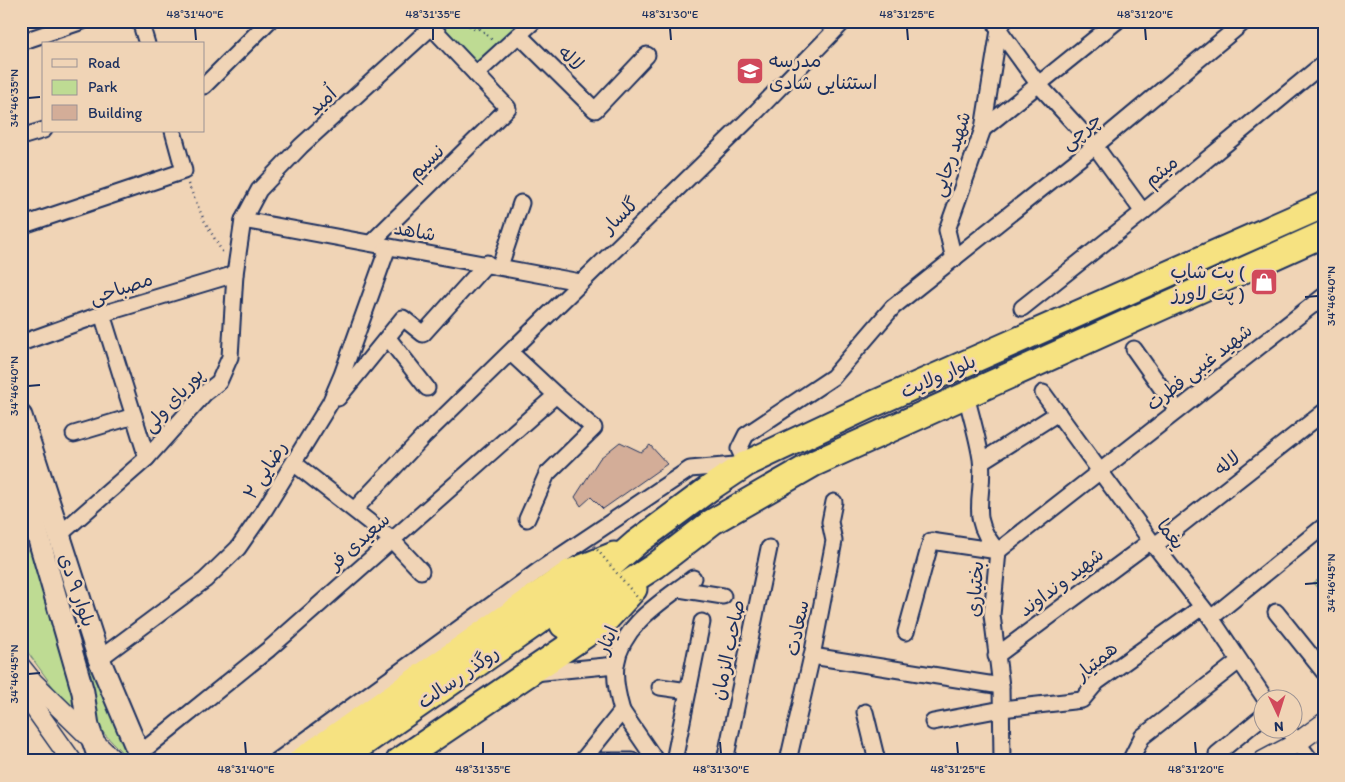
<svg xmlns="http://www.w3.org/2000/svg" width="1345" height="782" viewBox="0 0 1345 782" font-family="Itim,'Playpen Sans Arabic',sans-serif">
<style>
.green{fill:#bedb93;stroke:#6c8578}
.building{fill:#d3ad98;stroke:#1b2f5e}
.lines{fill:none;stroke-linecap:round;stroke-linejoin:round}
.minor-casing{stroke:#1b2f5e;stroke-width:19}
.tertiary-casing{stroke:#1b2f5e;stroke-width:22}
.secondary-casing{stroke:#1b2f5e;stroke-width:25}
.trunk-casing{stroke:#1b2f5e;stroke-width:29}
.path{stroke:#1b2f5e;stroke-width:2.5;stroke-dasharray:1 4;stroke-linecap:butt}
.minor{stroke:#f0d4b6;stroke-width:15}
.tertiary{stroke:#f0d4b6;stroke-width:19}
.secondary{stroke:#f0d4b6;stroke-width:21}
.trunk{stroke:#f6e281;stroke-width:25}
.path-bridge{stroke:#1b2f5e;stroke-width:2.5;stroke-dasharray:1 4;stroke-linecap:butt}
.ticks{fill:none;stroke:#1b2f5e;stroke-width:2}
.labels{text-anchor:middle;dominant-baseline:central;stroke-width:5;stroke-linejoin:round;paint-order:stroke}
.street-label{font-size:19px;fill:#1b2f5e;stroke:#f0d4b6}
.poi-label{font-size:19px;fill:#1b2f5e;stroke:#f0d4b6;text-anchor:start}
.neatline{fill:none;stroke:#1b2f5e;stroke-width:2}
.ticks-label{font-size:12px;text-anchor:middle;fill:#1b2f5e}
</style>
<rect width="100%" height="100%" fill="#f0d4b6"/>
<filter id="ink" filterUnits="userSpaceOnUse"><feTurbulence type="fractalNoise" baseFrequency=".02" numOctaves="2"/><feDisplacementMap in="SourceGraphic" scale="10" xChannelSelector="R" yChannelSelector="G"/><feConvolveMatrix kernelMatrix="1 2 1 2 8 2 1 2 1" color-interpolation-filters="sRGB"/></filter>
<g filter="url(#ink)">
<!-- green -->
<g class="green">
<path d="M448,21H527L477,68L441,28Z"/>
<path d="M33,547L85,706L72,713L21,643V555Z"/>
<path d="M1324,576V596L1313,583Z"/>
<path d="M78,628L130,761L97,726Z"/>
</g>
<!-- building -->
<path class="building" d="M620,442L641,452L650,445L667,464L603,509L591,497L581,506L575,497L600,458Z"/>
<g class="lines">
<!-- minor casing -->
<g class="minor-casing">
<g id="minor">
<path d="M140,21L147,44"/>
<path d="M426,21L476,74"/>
<path d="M997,27L1039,85L1095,146L1143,212"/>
<path d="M519,35L595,110L647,55"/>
<path d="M21,42L83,21"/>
<path d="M204,86L269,21"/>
<path d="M983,129L1117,21"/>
<path d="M21,137L44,130"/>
<path d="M243,220L580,282"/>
<path d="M21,226L184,171L173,131"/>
<path d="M371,243L508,108L476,74L534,21"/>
<path d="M954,259L947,230L983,129L999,30L1004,21"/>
<path d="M500,266L521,203"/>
<path d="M1022,308L1143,212L1324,63"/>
<path d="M102,314L147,458"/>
<path d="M388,338L427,388"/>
<path d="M21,343L102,314L235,274"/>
<path d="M1134,349L1177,410"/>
<path d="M1043,393L1151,541L1211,618L1266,700"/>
<path d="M966,395C971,416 978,438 981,459C986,495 966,517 998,551L992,615L1001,686L1002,761"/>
<path d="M338,398L403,318L423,334L487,263"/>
<path d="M74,434L134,416"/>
<path d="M982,461L1058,413"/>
<path d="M295,464L391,539L421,571"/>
<path d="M355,509L423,437L757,111L844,21"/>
<path d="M527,519L547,474L594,428L556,395"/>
<path d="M58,536L147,458L205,393L219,382L230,357L235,274L243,220L259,190L301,146L438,21"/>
<path d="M1154,546L1324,412"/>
<path d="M679,589L723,596"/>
<path d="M1276,612L1324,672"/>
<path d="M1211,618L1324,526"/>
<path d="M906,632L931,541L998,551L1324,296"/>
<path d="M812,656L1001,686"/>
<path d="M996,656L1151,541"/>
<path d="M99,659L205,580L238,548L265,509L330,403L342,375L388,247"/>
<path d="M534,673L616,665"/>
<path d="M660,687L688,691"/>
<path d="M622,711L656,761"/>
<path d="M865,712L877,761"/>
<path d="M933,722L1002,709L1082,700L1097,682L1202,607"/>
<path d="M1288,730L1311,761"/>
<path d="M1217,754L1262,717"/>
<path d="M147,760L139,754L269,649L556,395L511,353"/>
<path d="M277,761L538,571L690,469L746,464L739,449L746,435L833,377L893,307L1095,146L1245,21"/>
<path d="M582,761L622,711C618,697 614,680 616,665C622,624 663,601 693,578"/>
<path d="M582,761H632"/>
<path d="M674,761L702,622"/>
<path d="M725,761L769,548"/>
<path d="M788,761L812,656L834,541L830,522L834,502"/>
<path d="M1130,761L1142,737L1239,661"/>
</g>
</g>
<!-- tertiary casing -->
<g class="tertiary-casing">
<g id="tertiary">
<path d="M21,667L33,682L114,761"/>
<path d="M21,689L72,761"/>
<path d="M1263,761L1297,743L1324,723"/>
</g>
</g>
<!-- secondary casing -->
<g class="secondary-casing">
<g id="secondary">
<path d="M21,416L99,659L142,761"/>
<path d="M21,477L83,692L88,726L100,761"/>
</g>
</g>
<!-- trunk casing -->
<g class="trunk-casing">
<g id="trunk">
<path d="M563,625L655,566L712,522L815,463L1324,234"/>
<path d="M301,761L571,572L614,555"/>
<path d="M338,761L579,593L636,543L710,488L746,464L869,406L1324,205"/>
<path d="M399,761L603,623L634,589"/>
</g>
</g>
<!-- path -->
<g class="path">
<path d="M468,21L470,27L476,30L480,28L482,21"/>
<path d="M480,28L493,41"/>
<path d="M188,184L204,220L224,255"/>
</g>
<!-- minor -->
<use href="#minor" class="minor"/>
<!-- tertiary -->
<use href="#tertiary" class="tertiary"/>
<!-- secondary -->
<use href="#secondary" class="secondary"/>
<!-- trunk -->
<use href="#trunk" class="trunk"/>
<!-- path-bridge -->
<path class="path-bridge" d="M594,546L642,603"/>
</g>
</g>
<!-- ticks -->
<path class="ticks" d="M195,28L196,40M433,28V40M670,28L671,40M907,28L908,40M1145,28L1146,40M28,98L40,97M1305,297L1318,296M28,386L40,385M1305,584L1318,583M28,674L40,673M245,742L246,754M483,742V754M720,742L721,754M957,742L958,754M1195,742L1196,754"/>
<!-- icons -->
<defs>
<g id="school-square" transform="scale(1.4375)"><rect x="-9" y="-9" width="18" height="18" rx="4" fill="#d1495b" stroke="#f0d4b6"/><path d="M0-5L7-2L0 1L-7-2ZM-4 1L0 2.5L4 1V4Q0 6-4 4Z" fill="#fff"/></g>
<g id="shop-square" transform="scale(1.4375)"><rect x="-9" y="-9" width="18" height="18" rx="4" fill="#d1495b" stroke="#f0d4b6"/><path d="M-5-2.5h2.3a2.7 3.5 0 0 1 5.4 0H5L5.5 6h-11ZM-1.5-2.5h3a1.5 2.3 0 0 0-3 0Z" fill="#fff"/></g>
</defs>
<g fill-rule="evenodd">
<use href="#school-square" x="750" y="71"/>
<use href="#shop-square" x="1264" y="282"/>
</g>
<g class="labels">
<!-- street labels -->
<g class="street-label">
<text transform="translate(571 58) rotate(45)">لاله</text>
<text transform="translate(322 101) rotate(-42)">اُمید</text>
<text transform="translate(1081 131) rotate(-39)">چرچی</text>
<text transform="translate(951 154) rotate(-72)">شهید رجایی</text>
<text transform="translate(426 162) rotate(-44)">نسیم</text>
<text transform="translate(1161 171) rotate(-40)">میثم</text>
<text transform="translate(620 215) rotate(-44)">گلسار</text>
<text transform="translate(415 231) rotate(10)">شاهد</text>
<text transform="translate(121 288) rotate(-18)">مصباحی</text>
<text transform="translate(1199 367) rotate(-38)">شهید غیبی فطرت</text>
<text transform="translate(938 376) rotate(-24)">بلوار ولایت</text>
<text transform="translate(173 400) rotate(-47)">پوریای ولی</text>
<text transform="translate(1227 463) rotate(-38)">لاله</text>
<text transform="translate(265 470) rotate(-58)">رضایی ۲</text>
<text transform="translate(1171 534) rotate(53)">یغما</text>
<text transform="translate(359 541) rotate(-42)">سعیدی فر</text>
<text transform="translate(1061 582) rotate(-37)">شهید ونداوند</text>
<text transform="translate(975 589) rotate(-86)">بختیاری</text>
<text transform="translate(77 590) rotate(71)">بلوار ۹ دی</text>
<text transform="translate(797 628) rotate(-79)">سعادت</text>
<text transform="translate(607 640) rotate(-67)">ایثار</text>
<text transform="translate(728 650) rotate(-78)">صاحب الزمان</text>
<text transform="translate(1096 661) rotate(-40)">همتیار</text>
<text transform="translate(458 677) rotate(-35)">روگذر رسالت</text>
</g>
<!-- poi labels -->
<g class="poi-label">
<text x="769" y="60">مدرسه<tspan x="769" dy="22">استثنایی شادی</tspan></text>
<text x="1245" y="271" text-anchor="end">پت شاپ (<tspan x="1245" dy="22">پت لاورز )</tspan></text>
</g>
</g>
<!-- margin -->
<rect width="1345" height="782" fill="none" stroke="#f0d4b6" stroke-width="55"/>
<!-- legend -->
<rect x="42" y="42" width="162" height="90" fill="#f0d4b6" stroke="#9b9293"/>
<rect x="52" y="59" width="25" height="8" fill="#f0d4b6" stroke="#9b9293"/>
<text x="88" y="68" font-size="15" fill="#1b2f5e">Road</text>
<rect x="52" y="80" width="25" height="15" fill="#bedb93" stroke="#9b9293"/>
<text x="88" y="92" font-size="15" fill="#1b2f5e">Park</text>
<rect x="52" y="105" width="25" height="15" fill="#d3ad98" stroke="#9b9293"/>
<text x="88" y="118" font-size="15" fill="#1b2f5e">Building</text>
<!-- north arrow -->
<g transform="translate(1278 714) rotate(176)"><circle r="24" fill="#f0d4b6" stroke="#9b9293"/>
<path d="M0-4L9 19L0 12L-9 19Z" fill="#d1495b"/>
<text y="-8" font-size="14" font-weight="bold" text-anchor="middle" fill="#1b2f5e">N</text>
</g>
<rect x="28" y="28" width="1290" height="726" class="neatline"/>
<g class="ticks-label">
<text x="195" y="18">48°31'40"E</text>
<text x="433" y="18">48°31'35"E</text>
<text x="670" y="18">48°31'30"E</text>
<text x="907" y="18">48°31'25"E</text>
<text x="1145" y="18">48°31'20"E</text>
<text transform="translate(14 98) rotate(-90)" y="4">34°46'35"N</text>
<text transform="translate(1331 296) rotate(-90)" y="4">34°46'40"N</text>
<text transform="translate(14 386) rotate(-90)" y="4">34°46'40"N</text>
<text transform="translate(1331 583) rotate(-90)" y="4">34°46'45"N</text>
<text transform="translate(14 674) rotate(-90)" y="4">34°46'45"N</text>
<text x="246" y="773">48°31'40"E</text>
<text x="483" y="773">48°31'35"E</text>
<text x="721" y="773">48°31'30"E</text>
<text x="958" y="773">48°31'25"E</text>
<text x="1196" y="773">48°31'20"E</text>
</g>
</svg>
